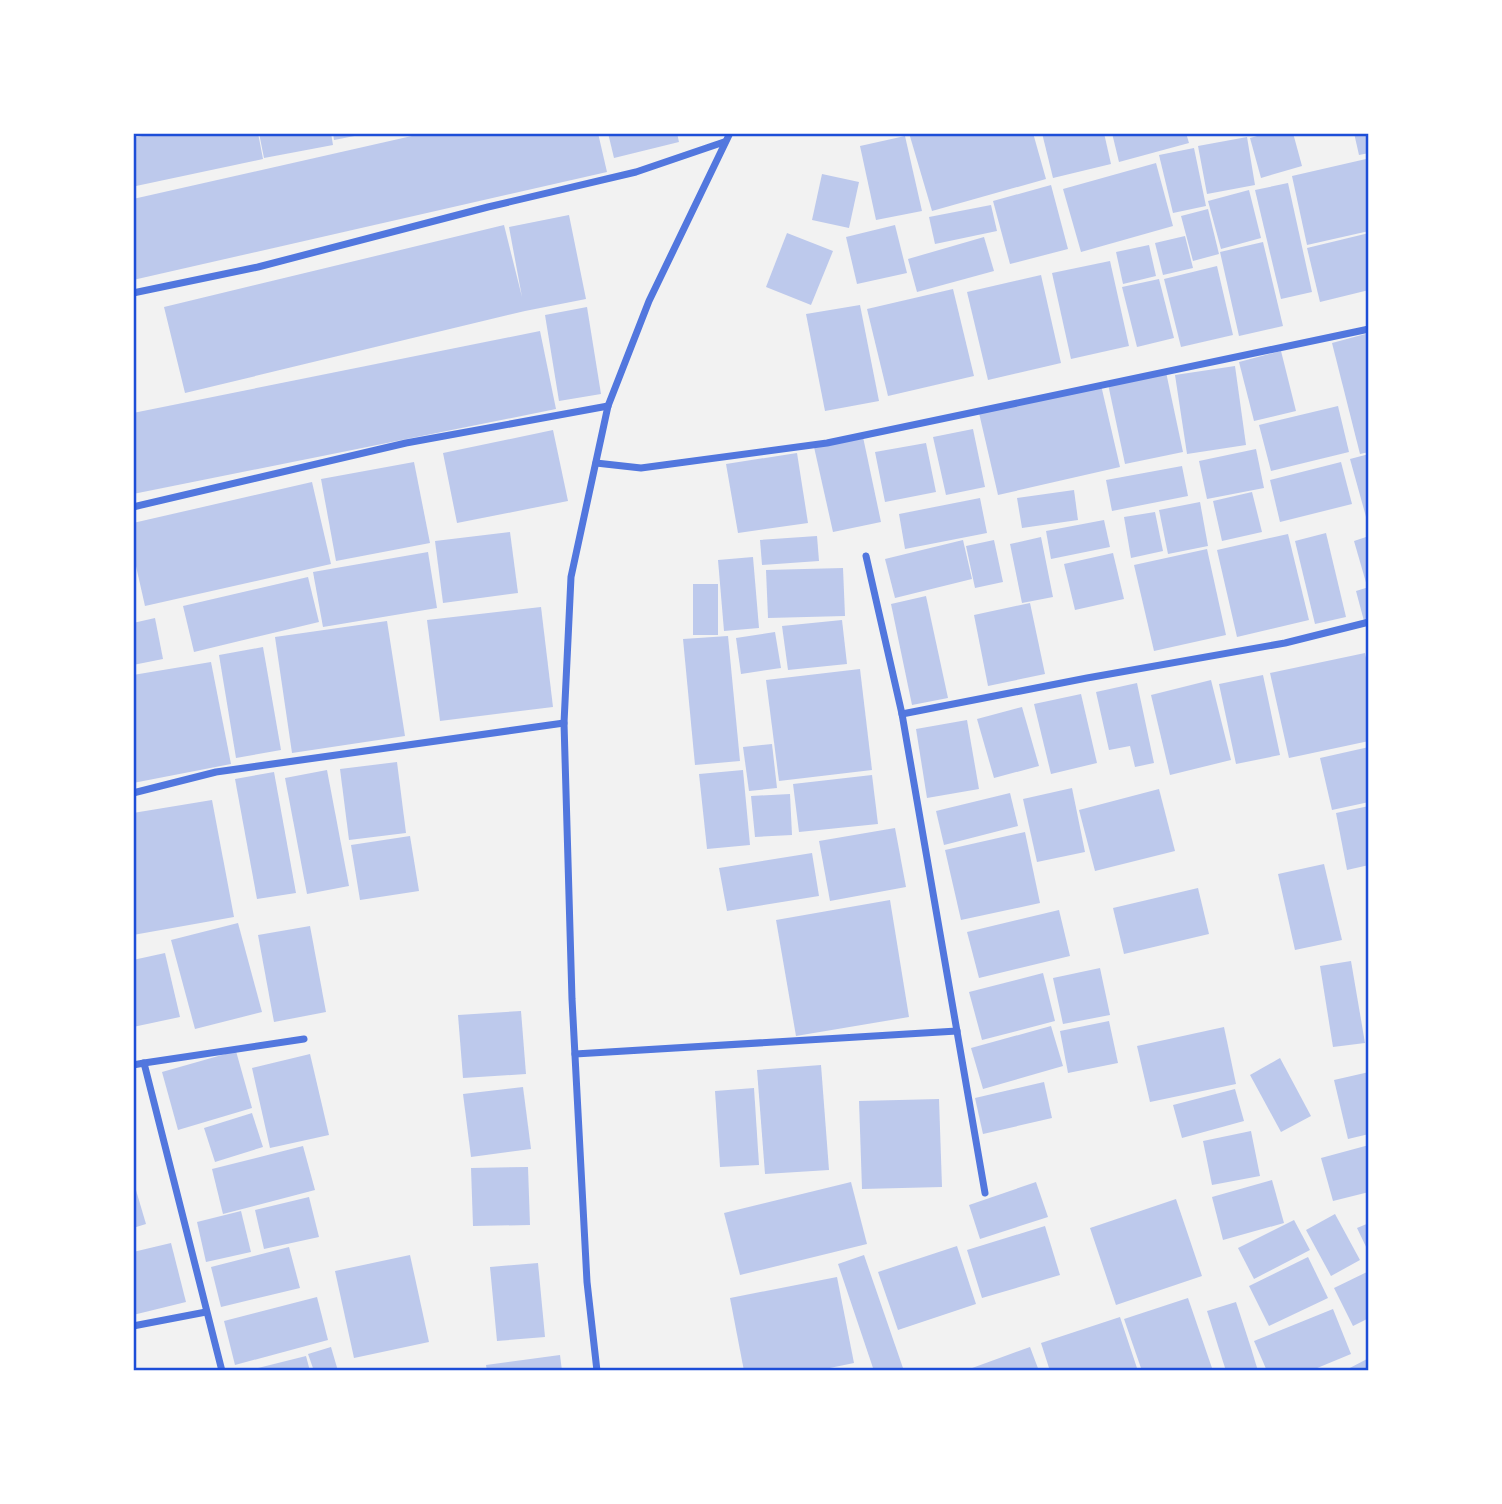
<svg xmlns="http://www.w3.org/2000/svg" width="1502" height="1504" viewBox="0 0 1502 1504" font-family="Mulish,sans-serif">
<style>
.building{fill:#bdc9ec}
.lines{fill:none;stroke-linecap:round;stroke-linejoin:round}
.minor{stroke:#5277de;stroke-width:7}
.neatline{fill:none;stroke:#1d4ed8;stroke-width:2.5}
</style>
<rect width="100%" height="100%" fill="#f2f2f2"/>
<!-- building -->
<g class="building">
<path d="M156,133H258L263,159L136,186L133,171V138Z"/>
<path d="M259,133H331L333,145L264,158Z"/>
<path d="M333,133H365V134L334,140Z"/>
<path d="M425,133H598L607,172L133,280V199Z"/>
<path d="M608,133H677L679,142L614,158Z"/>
<path d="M909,133H1033L1046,179L932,211Z"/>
<path d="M1042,133H1104L1111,164L1053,178Z"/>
<path d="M1112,133H1186L1189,143L1119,162Z"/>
<path d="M1268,133H1293L1302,166L1261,178L1250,138Z"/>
<path d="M1354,133H1369V153L1359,155Z"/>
<path d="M905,136L922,211L876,220L860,146Z"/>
<path d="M1247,137L1255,185L1207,194L1198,146Z"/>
<path d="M1194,148L1206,206L1173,213L1159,155Z"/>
<path d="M1366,159L1369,171V231L1307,245L1292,176Z"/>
<path d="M1156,163L1173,226L1081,252L1063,189Z"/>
<path d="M822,174L859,182L849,228L812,220Z"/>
<path d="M1288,183L1312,292L1281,299L1255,190Z"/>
<path d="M1051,185L1068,249L1010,264L993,201Z"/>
<path d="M1249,190L1261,238L1221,249L1208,201Z"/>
<path d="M991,205L997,231L935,244L929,217Z"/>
<path d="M1208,209L1219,254L1193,261L1181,216Z"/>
<path d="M569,215L586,299L525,311L185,393L164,307L504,225L522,297L509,227Z"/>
<path d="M895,225L907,273L857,284L846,237Z"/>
<path d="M787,233L833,251L811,305L766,287Z"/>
<path d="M1369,233V290L1320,302L1307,248Z"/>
<path d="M1185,236L1193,268L1163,275L1155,243Z"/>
<path d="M984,237L994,271L917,292L908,259Z"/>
<path d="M1263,242L1283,326L1239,336L1220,252Z"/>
<path d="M1149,245L1156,276L1123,284L1116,252Z"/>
<path d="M1110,261L1129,346L1071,359L1052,273Z"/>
<path d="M1217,266L1233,335L1181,347L1164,279Z"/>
<path d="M1041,275L1061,363L988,380L967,292Z"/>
<path d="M1159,279L1174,338L1137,347L1122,287Z"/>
<path d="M953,289L974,376L888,396L867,309Z"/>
<path d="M860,305L879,401L825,411L806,314Z"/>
<path d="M587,307L601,394L559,401L545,315Z"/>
<path d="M540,331L556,409L133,494V413Z"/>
<path d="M1369,333V452L1360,454L1332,343Z"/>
<path d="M1281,351L1296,411L1254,421L1239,362Z"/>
<path d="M1235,366L1246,445L1187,454L1175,375Z"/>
<path d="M1166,372L1183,452L1125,464L1108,384Z"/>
<path d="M1101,385L1120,467L998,495L979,413Z"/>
<path d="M1338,406L1349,452L1271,471L1259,425Z"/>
<path d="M973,429L985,487L946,495L933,437Z"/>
<path d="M553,430L568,501L457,523L443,453Z"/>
<path d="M863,437L881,522L833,532L814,447Z"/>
<path d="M926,443L936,492L885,502L875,452Z"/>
<path d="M1256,449L1264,488L1207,499L1199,461Z"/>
<path d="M797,453L808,523L738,533L726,464Z"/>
<path d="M1369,454V524H1368L1350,459Z"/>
<path d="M414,462L430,543L336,561L321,479Z"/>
<path d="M1341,462L1352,504L1280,522L1270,480Z"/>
<path d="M1182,466L1188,496L1112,511L1106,480Z"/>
<path d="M312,482L331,564L145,606L133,553V523Z"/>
<path d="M1074,490L1078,520L1022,528L1017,498Z"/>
<path d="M1252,492L1262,532L1222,541L1213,501Z"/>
<path d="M980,498L987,533L905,549L899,514Z"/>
<path d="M1200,502L1208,546L1168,554L1159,510Z"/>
<path d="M1155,512L1163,551L1131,558L1124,517Z"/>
<path d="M1104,520L1110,547L1051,559L1046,531Z"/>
<path d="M510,532L518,593L443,603L435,541Z"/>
<path d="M1326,533L1346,617L1315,624L1295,541Z"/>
<path d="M1288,534L1309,620L1237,637L1217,550Z"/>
<path d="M817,536L819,561L762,565L760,540Z"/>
<path d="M1369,536V586H1367L1354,541Z"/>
<path d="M1041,537L1053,597L1022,603L1010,544Z"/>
<path d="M963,540L972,579L895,598L885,559Z"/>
<path d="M994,540L1003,582L975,588L966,546Z"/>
<path d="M1207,549L1226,635L1154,651L1134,565Z"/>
<path d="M428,552L437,608L323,627L313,572Z"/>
<path d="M1113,553L1124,599L1075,610L1064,564Z"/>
<path d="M753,557L759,628L724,631L718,560Z"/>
<path d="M843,568L845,616L768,618L766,570Z"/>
<path d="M308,577L319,622L194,652L183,606Z"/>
<rect x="693" y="584" width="25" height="51"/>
<path d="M1369,587V619L1364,621L1356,591Z"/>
<path d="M926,596L948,698L912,705L891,604Z"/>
<path d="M1030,603L1045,674L988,686L974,615Z"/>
<path d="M541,607L553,707L440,721L427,620Z"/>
<path d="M155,618L163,659L133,665V623Z"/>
<path d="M842,620L847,664L788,670L782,626Z"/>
<path d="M387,621L405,736L292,753L275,637Z"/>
<path d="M775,632L781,668L741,674L736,638Z"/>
<path d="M728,636L740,761L695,765L683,639Z"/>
<path d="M263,647L281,750L236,758L219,655Z"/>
<path d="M1365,653L1369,673V741L1289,758L1270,673Z"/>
<path d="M211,662L231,764L133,783V675Z"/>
<path d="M860,669L872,770L779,781L766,680Z"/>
<path d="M1263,675L1280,755L1236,764L1219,684Z"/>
<path d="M1211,680L1231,760L1170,775L1151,695Z"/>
<path d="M1137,683L1154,763L1135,767L1130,746L1109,750L1096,692Z"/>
<path d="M1081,694L1097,763L1051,774L1034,704Z"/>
<path d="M1022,707L1039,766L994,778L977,719Z"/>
<path d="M967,720L979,789L927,798L916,729Z"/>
<path d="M772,744L777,788L749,791L743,747Z"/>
<path d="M1369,747V802L1332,810L1320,758Z"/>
<path d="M397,762L406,833L349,840L340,769Z"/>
<path d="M327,770L349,886L307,894L285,778Z"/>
<path d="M743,770L750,845L707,849L699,774Z"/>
<path d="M274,772L296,893L257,899L235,779Z"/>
<path d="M872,775L878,824L799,832L793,784Z"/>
<path d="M1072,788L1085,852L1037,862L1023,799Z"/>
<path d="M1159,789L1175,851L1095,871L1079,810Z"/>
<path d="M1010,793L1018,826L944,845L936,811Z"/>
<path d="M790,794L792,835L755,837L751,796Z"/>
<path d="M212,800L234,917L133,935V813Z"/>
<path d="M1369,806V865L1347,870L1336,813Z"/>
<path d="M895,828L906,887L830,901L819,841Z"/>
<path d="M1025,832L1040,903L961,920L945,850Z"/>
<path d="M410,836L419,891L360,900L351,845Z"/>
<path d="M812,853L819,896L727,911L719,868Z"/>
<path d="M1324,864L1342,940L1295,950L1278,874Z"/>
<path d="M1198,888L1209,934L1124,954L1113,908Z"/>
<path d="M890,900L909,1017L796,1036L776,920Z"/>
<path d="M1059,910L1070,956L979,978L967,932Z"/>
<path d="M238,923L262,1012L195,1029L171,940Z"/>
<path d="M310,926L326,1012L274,1022L258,935Z"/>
<path d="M165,953L180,1017L133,1027V960Z"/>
<path d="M1351,961L1365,1043L1333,1047L1320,966Z"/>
<path d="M1100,968L1110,1015L1063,1024L1053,978Z"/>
<path d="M1043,973L1055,1021L982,1040L969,992Z"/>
<path d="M521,1011L526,1074L463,1078L458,1015Z"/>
<path d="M1109,1021L1118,1063L1068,1073L1060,1031Z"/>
<path d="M1051,1026L1063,1066L983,1089L971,1048Z"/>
<path d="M1224,1027L1236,1084L1150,1102L1137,1046Z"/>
<path d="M236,1051L252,1108L178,1130L162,1072Z"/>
<path d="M310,1054L329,1135L270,1148L252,1068Z"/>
<path d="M1280,1058L1311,1116L1281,1132L1250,1075Z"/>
<path d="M821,1065L829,1170L765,1174L757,1070Z"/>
<path d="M1369,1072V1134L1348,1139L1334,1080Z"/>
<path d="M1044,1082L1052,1118L983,1134L975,1098Z"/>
<path d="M523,1087L531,1149L471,1157L463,1094Z"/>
<path d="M754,1088L759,1165L720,1167L715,1091Z"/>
<path d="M1235,1089L1244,1121L1182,1138L1173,1105Z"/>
<path d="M939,1099L942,1187L862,1189L859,1101Z"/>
<path d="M252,1113L263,1147L215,1162L204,1128Z"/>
<path d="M1251,1131L1260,1176L1212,1185L1203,1141Z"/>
<path d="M1369,1145V1192L1333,1201L1321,1158Z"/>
<path d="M303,1146L315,1190L223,1214L212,1169Z"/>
<path d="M528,1167L530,1225L473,1226L471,1168Z"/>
<path d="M133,1180L146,1224L133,1228Z"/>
<path d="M1272,1180L1284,1223L1223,1240L1212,1197Z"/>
<path d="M851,1182L867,1244L740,1275L724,1213Z"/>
<path d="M1036,1182L1048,1217L980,1239L969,1205Z"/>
<path d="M309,1197L319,1237L264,1249L255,1210Z"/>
<path d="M1176,1199L1202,1276L1116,1305L1090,1228Z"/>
<path d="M241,1211L251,1252L206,1262L197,1222Z"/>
<path d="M1335,1214L1360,1260L1331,1276L1306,1230Z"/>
<path d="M1294,1220L1310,1250L1254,1279L1238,1248Z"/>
<path d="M1369,1223V1253L1357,1228Z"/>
<path d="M1045,1226L1060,1275L982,1298L967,1250Z"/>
<path d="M171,1243L186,1302L133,1315V1252Z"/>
<path d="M957,1246L976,1304L898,1330L878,1272Z"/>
<path d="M289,1247L300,1288L221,1307L211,1267Z"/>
<path d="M410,1255L429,1342L354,1358L335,1271Z"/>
<path d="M864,1255L904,1371H874L838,1264Z"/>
<path d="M1308,1257L1328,1298L1269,1326L1249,1286Z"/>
<path d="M538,1263L545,1337L497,1341L490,1267Z"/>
<path d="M1369,1271V1318L1353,1326L1334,1288Z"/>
<path d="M837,1277L854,1363L815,1371H744L730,1298Z"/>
<path d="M317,1297L328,1340L235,1365L224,1321Z"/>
<path d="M1188,1298L1213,1371H1142L1124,1319Z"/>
<path d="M1236,1302L1251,1348L1258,1371H1226L1207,1311Z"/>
<path d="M1333,1309L1351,1354L1310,1371H1267L1254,1341Z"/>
<path d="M1120,1317L1138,1371H1050L1041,1343Z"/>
<path d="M331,1347L338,1371H314L308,1354Z"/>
<path d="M1030,1347L1039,1371H964Z"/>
<path d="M560,1355L562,1371H487L486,1365Z"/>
<path d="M306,1356L310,1371H250V1370Z"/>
<path d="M1369,1358V1371H1344Z"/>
</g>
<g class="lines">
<!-- minor -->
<g class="minor">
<path d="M133,293L258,267L488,207L636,172L724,142"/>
<path d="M596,463L641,468L827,443L1369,329"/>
<path d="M133,507L406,443L608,406"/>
<path d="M866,556L902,714L985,1193"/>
<path d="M902,714L1087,678L1285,643L1369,622"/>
<path d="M133,793L216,772L564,723"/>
<path d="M575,1054L957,1031"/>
<path d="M144,1063L304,1039"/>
<path d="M133,1065L144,1063L222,1371"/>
<path d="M133,1326L206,1312"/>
<path d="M597,1371L587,1282L572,999L564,723L571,577L608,406L649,301L730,133"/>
</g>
</g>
<!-- border -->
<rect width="1502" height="1504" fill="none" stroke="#ffffff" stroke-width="270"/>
<rect x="135" y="135" width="1232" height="1234" class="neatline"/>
</svg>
